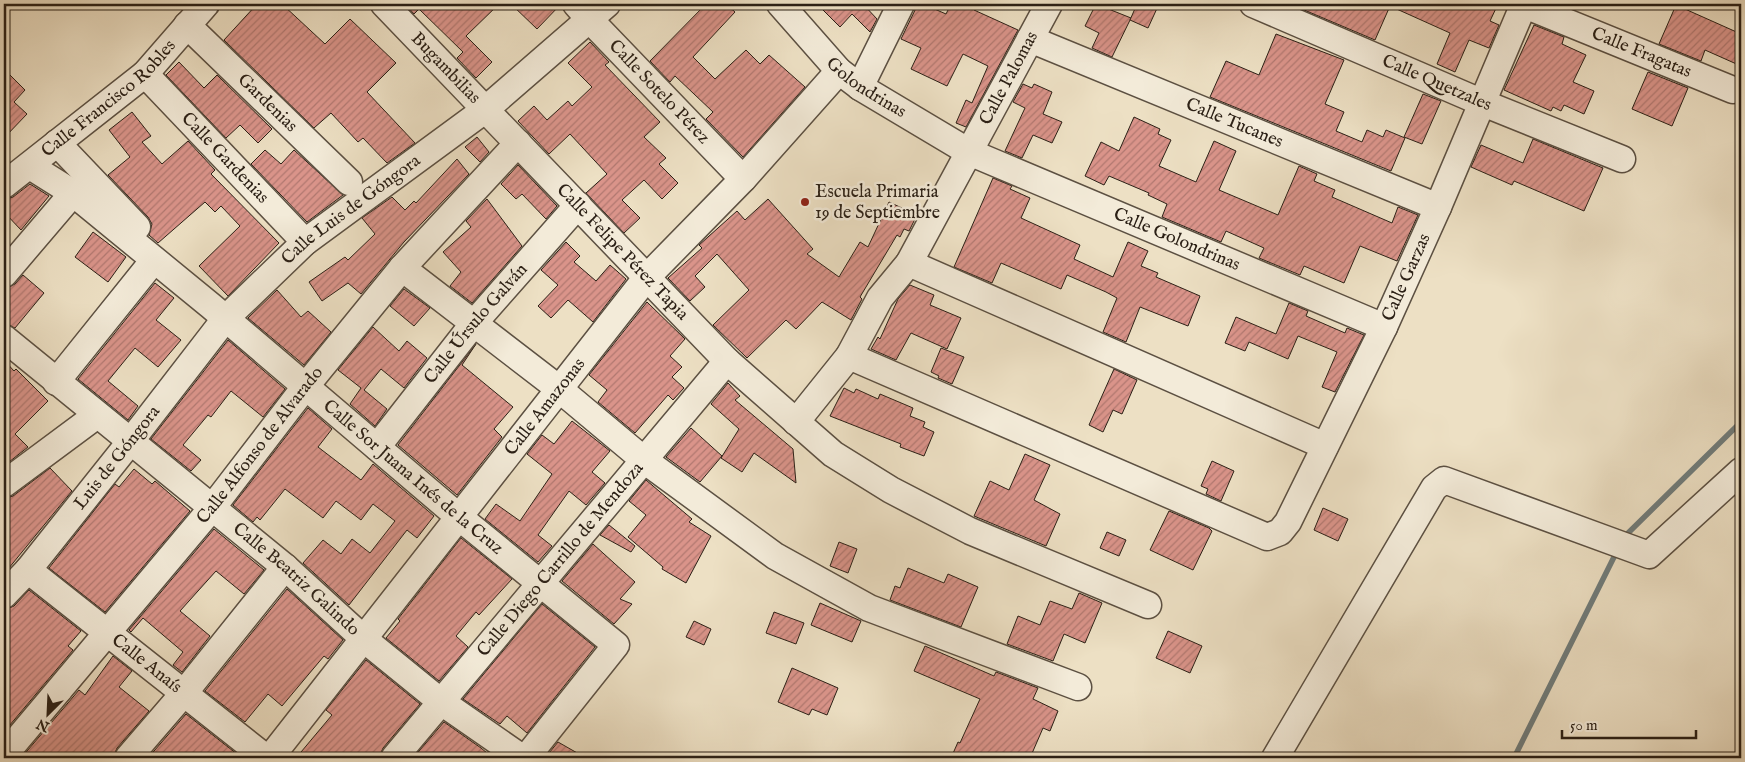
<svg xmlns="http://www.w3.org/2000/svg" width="1745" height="762" viewBox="0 0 1745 762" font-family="'IM FELL English',serif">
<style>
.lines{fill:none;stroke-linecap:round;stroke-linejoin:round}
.stream{stroke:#707c7b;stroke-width:5.5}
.building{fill:url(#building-hatch);stroke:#2b2016}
.minor-casing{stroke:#5c5042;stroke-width:29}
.minor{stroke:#f3ebd9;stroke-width:26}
.poi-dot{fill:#8f2418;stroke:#f3ebd9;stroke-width:2}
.labels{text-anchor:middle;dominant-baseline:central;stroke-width:5;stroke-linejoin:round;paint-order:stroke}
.street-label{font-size:18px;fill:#2b2016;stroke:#f3ebd9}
.poi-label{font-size:18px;fill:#2b2016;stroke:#f3ebd9;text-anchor:start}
</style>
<defs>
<pattern id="building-hatch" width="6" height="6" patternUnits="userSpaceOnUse" patternTransform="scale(1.25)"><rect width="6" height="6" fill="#da948a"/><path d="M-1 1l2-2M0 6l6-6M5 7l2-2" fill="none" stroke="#b17870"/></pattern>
</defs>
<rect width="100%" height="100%" fill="#ede0c4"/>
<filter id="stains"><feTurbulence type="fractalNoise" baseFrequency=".004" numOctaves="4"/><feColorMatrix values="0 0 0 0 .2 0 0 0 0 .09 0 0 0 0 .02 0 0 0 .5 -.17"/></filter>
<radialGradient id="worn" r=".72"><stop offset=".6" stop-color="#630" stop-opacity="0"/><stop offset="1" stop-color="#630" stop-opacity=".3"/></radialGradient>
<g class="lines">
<!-- stream -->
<g class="stream">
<path d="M1623,538L1741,422"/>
<path d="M1514,758L1617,551"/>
</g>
</g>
<!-- building -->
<g class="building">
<path d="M257,4H282L325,44L350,19L396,63L367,92L415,143L387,163L363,138L358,142L331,113L314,128L224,40Z"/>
<path d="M405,4H499L466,36L492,62L476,78L457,58L463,52L419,9L414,14Z"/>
<path d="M511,4H561L537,29Z"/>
<path d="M706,4H726L735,12L693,57L715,79L746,50L760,64L769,55L805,87L743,157L706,119L713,112L675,76L670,82L650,61Z"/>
<path d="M817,4H863L877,19L870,32L852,14L840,27Z"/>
<path d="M918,4H923L946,14L951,4H977L974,10L1018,30L966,127L956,123L966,100L972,103L988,66L963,54L947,86L911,69L921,48L901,39Z"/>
<path d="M1096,4L1131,18L1112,57L1092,48L1099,33L1085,26Z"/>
<path d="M1137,4H1159L1148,28L1130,20Z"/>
<path d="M1290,4H1498L1490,21L1499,25L1489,48L1469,40L1455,72L1437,64L1450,33L1390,6L1375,40Z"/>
<path d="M1676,5L1741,34V66L1705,50L1701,61L1659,44Z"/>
<path d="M1534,25L1564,37L1562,44L1586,55L1573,82L1594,91L1584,114L1564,105L1561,111L1553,107L1551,111L1504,90Z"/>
<path d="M1276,34L1344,60L1325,104L1344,112L1336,131L1362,142L1367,130L1383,137L1386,130L1405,138L1391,171L1210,97L1226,61L1259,75Z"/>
<path d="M590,42L609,62L605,65L660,122L644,137L666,158L659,164L678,183L662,199L644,180L622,200L640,218L624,233L586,193L607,174L570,134L549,154L518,121L534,106L547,120L568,101L572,106L592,87L568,63Z"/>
<path d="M179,62L204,88L217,75L272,129L258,143L240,125L226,138L166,75Z"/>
<path d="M4,69L25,90L14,102L27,114L4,138Z"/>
<path d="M1648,72L1688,88L1672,126L1632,109Z"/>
<path d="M1023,84L1032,88L1034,84L1052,92L1043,114L1062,122L1052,143L1033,135L1022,158L1005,151L1025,108L1013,102Z"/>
<path d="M1423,94L1441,101L1422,144L1404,137Z"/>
<path d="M132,112L151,136L142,142L162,164L188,141L215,170L211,174L279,243L228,296L199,266L240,226L221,206L215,212L205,202L158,243L149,235L152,224L148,217L108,175L130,157L109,130Z"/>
<path d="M1134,117L1160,129L1158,134L1171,140L1159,166L1196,182L1214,141L1236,151L1219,190L1278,215L1299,166L1317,174L1314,181L1335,190L1332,197L1392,223L1398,207L1418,215L1397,261L1360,246L1344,283L1304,266L1300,275L1259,258L1264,248L1226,231L1221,242L1162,217L1167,204L1148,195L1149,193L1109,176L1104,185L1085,176L1101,142L1119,151Z"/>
<path d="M477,137L489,152L480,162L465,147Z"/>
<path d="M1533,139L1603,168L1584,211L1514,181L1512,185L1471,167L1481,145L1523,163Z"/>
<path d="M265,150L281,164L294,150L343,195L307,222L251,164Z"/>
<path d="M457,159L469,174L404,242L361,294L348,283L322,301L309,282L345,257L348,260L375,234L362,218L392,197L405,210L414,201L416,203Z"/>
<path d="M518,165L557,206L546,219L522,194L516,199L501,184Z"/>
<path d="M993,178L1012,186L1010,189L1030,198L1021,218L1080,245L1074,259L1113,277L1128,242L1148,251L1141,266L1158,273L1156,277L1200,296L1188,326L1140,307L1126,342L1103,332L1117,298L1106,292L1067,275L1061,289L1001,263L992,283L954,267Z"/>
<path d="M30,184L49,196L21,230L4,212V200L13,197Z"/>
<path d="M487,199L522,246L472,303L450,286L461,272L443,252L471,227L466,221Z"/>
<path d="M768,199L813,249L807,254L839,277L860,242L868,247L889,202L917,215L909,231L904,229L900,237L897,235L860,297L862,299L851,320L822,302L796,329L786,320L747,358L713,325L749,290L717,254L695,276L705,287L690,301L668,278L702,248L699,245L737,211L745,220Z"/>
<path d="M93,232L126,257L108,282L75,257Z"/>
<path d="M566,242L580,256L574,262L596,281L610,265L626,279L593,322L568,300L551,318L538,306L558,285L541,270Z"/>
<path d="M23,275L44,293L15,328L4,323V289L15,284Z"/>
<path d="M155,283L174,298L156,320L181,340L158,367L135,348L108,381L138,406L128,420L78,379Z"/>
<path d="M910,285L934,295L930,305L961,318L947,349L911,333L896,360L871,349L878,337L880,339L898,299Z"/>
<path d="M404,289L430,308L414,326L390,306Z"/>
<path d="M277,290L301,317L308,311L331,332L304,365L248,318Z"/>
<path d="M647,302L685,339L670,356L682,367L672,377L684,388L673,400L668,395L635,433L598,402L607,390L589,375Z"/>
<path d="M1289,303L1308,311L1306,316L1345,333L1347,328L1364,335L1335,392L1322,387L1337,352L1298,336L1288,359L1249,342L1245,351L1225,343L1236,317L1276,334Z"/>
<path d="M373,327L399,351L407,341L427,358L404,388L381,369L364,390L387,409L375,426L350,404L361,388L338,370Z"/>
<path d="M228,340L285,389L263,417L231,391L211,417L208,415L183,445L201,460L191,471L151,439Z"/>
<path d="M476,344L462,365L513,407L494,429L502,437L457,495L398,445Z"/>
<path d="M941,348L964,357L952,384L938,378L939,376L931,372Z"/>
<path d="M4,360L14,371L16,369L48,401L15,434L28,447L4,466Z"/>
<path d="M1114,369L1137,380L1122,414L1113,410L1103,432L1089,425Z"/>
<path d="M728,383L740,396L735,400L793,449L796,483L754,453L742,472L721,458L739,429L711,404Z"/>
<path d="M844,388L854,393L856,389L878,399L880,394L913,408L910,416L925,422L923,427L934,432L924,456L900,447L901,444L830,416Z"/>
<path d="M308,408L332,429L318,447L361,480L373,464L434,516L417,538L407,530L349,605L303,563L323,540L341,554L352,539L370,553L395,521L373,504L361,520L336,501L323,518L285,489L260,520L257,517L253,522L233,505Z"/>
<path d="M572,421L610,451L592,472L605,483L586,505L569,491L538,535L552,546L538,562L485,519L496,504L520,521L552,474L527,454L542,435L554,444Z"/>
<path d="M691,428L722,456L700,482L666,457Z"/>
<path d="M1025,454L1050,465L1034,500L1060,514L1046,546L974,516L990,481L1009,490Z"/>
<path d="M1212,461L1234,471L1221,501L1206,494L1208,489L1201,486Z"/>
<path d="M50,468L72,491L4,574V499L13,496Z"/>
<path d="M134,469L152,484L155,481L190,511L105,612L49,568L115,484L119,487Z"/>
<path d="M646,480L692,519L689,522L711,536L686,583L662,569L663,567L628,537L646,515L629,501Z"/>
<path d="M1323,508L1348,519L1338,541L1314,530Z"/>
<path d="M1169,511L1209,528L1212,531L1193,570L1150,550Z"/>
<path d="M609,525L635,546L631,552L600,535Z"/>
<path d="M214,529L264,570L244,594L216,571L180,611L210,636L182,672L173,665L183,652L143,618L131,632L129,630Z"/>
<path d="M1107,532L1126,540L1119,556L1100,548Z"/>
<path d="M461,538L512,579L479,615L476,612L456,636L468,647L439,681L386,638L400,621L398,619Z"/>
<path d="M839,542L857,549L848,573L830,566Z"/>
<path d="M593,544L635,582L620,599L632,604L614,624L562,581Z"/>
<path d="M908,568L944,583L948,574L978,587L961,627L890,600L895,586L900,588Z"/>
<path d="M287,589L343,640L328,659L324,656L282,706L268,694L245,722L205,691Z"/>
<path d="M29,590L81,631L68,646L73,650L4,732V610L14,606Z"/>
<path d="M1079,593L1102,603L1085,643L1064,634L1053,661L1007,644L1018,616L1040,625L1050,601L1072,609Z"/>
<path d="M820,603L861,621L852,642L811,625Z"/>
<path d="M542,604L595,647L527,733L507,716L500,724L463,699Z"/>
<path d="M774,612L804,623L796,644L766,633Z"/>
<path d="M694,621L711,629L704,645L686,637Z"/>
<path d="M1168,631L1202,646L1190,673L1156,658Z"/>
<path d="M925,646L994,676L996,672L1038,688L1033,699L1058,711L1050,731L1043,728L1030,758H951L958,742L960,743L980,699L914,671Z"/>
<path d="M113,656L132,671L119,687L149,711L117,748L113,758L22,757L79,690L85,695Z"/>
<path d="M366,660L420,704L383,748L379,758H296L332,715L326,710Z"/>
<path d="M792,668L838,688L827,715L812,709L809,715L778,702Z"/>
<path d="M186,714L242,758H148Z"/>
<path d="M444,722L481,748L493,758H413Z"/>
<path d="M558,742L586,758H545Z"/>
</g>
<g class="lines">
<!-- minor casing -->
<g class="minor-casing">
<g id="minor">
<path id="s1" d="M384,4L727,361L833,454L891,490L970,531L1148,605"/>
<path id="s2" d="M576,4L590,20L743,179"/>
<path id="s3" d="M780,4L839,71L860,87L969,152L1384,327"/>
<path id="s4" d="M1253,4L1483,103L1622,159"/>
<path id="s5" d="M1522,4L1733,90"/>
<path id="s6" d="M187,25L349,182"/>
<path id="s7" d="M1030,39L1438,207"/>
<path id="s8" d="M145,74L305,242"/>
<path d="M860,87L901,4"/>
<path d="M57,143L137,227"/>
<path id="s9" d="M30,166L73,193L211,306L459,517L616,645L526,758"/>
<path id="s10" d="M4,185L145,74L206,4"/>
<path d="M909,263L1325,446"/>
<path d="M402,268L558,388L644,460L775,556L869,608L1078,687"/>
<path d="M4,274L73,193"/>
<path id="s11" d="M4,338L285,567L365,640L440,701L522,758"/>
<path id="s12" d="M849,356L1267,537L1280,532L1288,522L1384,327L1438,207L1524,4"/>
<path d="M56,382L154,260"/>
<path id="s13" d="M796,422L849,356L880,298L909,263L1049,4"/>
<path id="s14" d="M377,447L474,323L578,205"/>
<path d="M4,484L97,415"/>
<path id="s15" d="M28,570L266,758"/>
<path id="s16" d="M4,595L28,570L130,442L225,319L305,242L486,109L607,4"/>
<path id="s17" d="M6,753L212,508L305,387L402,268L518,143"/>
<path d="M128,758L184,693L285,567"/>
<path id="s18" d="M270,758L647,277L743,179L839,71"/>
<path id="s19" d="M394,758L727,361"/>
<path d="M1275,758L1434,488L1444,480L1649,555L1741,471"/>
</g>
</g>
<!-- minor -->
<use href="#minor" class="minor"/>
</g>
<!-- markers -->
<circle class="poi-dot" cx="805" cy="202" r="5"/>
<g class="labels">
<!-- street labels -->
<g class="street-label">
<text stroke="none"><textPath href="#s5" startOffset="129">Calle Fragatas</textPath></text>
<text stroke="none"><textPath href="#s1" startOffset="89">Bugambilias</textPath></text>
<text stroke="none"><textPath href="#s13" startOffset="406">Calle Palomas</textPath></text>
<text stroke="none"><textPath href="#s4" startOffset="200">Calle Quetzales</textPath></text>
<text stroke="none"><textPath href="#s3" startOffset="121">Golondrinas</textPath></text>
<text stroke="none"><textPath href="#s2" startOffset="121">Calle Sotelo Pérez</textPath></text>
<text stroke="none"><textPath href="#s10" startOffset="136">Calle Francisco Robles</textPath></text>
<text stroke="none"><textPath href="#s6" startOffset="112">Gardenias</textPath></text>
<text stroke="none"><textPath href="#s7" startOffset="221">Calle Tucanes</textPath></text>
<text stroke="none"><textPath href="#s8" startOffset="116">Calle Gardenias</textPath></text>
<text stroke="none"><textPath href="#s16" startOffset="521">Calle Luis de Góngora</textPath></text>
<text stroke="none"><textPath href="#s3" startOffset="468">Calle Golondrinas</textPath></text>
<text stroke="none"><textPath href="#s1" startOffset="344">Calle Felipe Pérez Tapia</textPath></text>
<text stroke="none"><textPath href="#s12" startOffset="754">Calle Garzas</textPath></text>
<text stroke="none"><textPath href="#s14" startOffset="158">Calle Úrsulo Galván</textPath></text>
<text stroke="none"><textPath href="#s18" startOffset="446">Calle Amazonas</textPath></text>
<text stroke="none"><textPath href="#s17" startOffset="399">Calle Alfonso de Alvarado</textPath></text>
<text stroke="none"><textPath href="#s16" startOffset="178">Luis de Góngora</textPath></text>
<text stroke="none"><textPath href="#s9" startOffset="494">Calle Sor Juana Inés de la Cruz</textPath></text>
<text stroke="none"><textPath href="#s19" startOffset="259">Calle Diego Carrillo de Mendoza</textPath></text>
<text stroke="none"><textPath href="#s11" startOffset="379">Calle Beatriz Galindo</textPath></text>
<text stroke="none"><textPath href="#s15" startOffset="151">Calle Anaís</textPath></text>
</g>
<!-- poi labels -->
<g class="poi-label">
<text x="815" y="192">Escuela Primaria<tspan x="815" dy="21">19 de Septiembre</tspan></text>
</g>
</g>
<!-- margin -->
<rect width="1745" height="762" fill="none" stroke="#ede0c4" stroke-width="20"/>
<rect x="5" y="5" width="1735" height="752" fill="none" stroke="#2b2016" stroke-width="2.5"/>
<rect x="10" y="10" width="1725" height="742" fill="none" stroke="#2b2016"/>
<!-- north arrow -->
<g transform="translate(48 714) rotate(204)" stroke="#f3ebd9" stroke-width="4" paint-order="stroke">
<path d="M0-4L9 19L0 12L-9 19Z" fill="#2b2016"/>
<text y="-8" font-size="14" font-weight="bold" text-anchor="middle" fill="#2b2016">N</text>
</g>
<!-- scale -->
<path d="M1562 730v8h134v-8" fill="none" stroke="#2b2016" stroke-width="2.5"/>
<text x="1570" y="730" font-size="15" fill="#2b2016" stroke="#f3ebd9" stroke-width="4" paint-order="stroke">50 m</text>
<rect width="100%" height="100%" filter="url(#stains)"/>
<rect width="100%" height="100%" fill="url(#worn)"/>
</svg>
